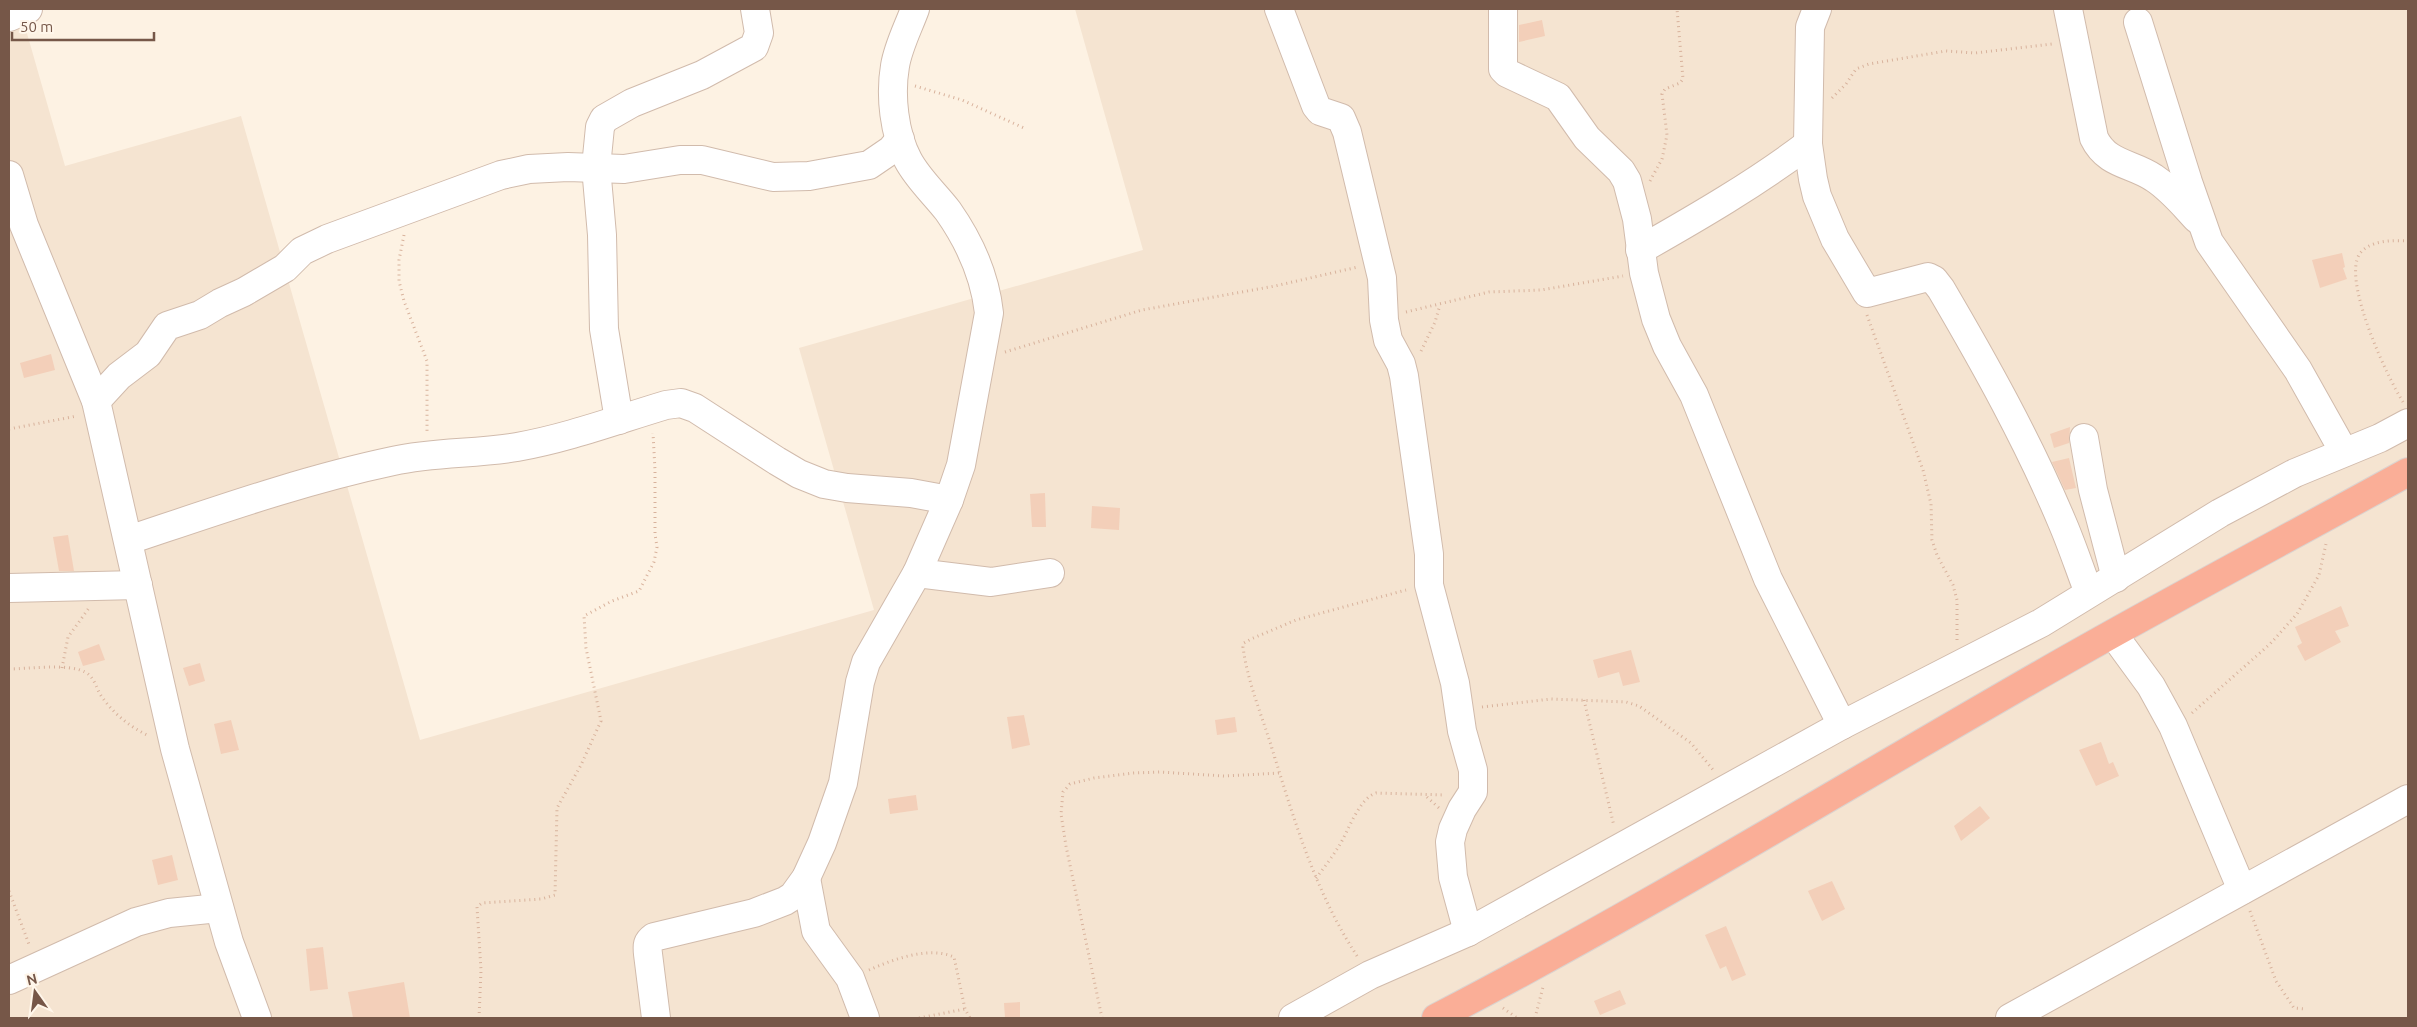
<svg xmlns="http://www.w3.org/2000/svg" width="2417" height="1027" viewBox="0 0 2417 1027" font-family="Ubuntu,sans-serif">
<style>
.residential{fill:#f5e4d1}
.building{fill:#f3cfb9}
.lines{fill:none;stroke-linecap:round;stroke-linejoin:round}
.minor-casing{stroke:#d1bbac;stroke-width:30}
.highway-casing{stroke:#dbd3cf;stroke-width:30}
.path{stroke:#d8b29c;stroke-width:3;stroke-dasharray:1 4;stroke-linecap:butt}
.minor{stroke:#fff;stroke-width:28}
.highway{stroke:#faae97;stroke-width:28}
</style>
<rect width="100%" height="100%" fill="#fdf2e3"/>
<!-- residential -->
<path class="residential" d="M9,9H20L65,166L241,116L420,740L874,610L799,348L1143,250L1075,9H2408V1018H9Z"/>
<!-- building -->
<g class="building">
<path d="M1542,20L1545,36L1519,42V25Z"/>
<path d="M2342,253L2345,267L2343,268L2347,279L2320,288L2312,260Z"/>
<path d="M51,354L55,370L24,378L20,363Z"/>
<path d="M2070,427L2069,443L2054,448L2050,434Z"/>
<path d="M2069,458L2076,488L2065,490L2052,462Z"/>
<path d="M1045,493L1046,527H1032L1030,494Z"/>
<path d="M1092,506L1120,508L1119,530L1091,528Z"/>
<path d="M68,535L74,571H59L53,537Z"/>
<path d="M2341,606L2349,626L2335,631L2341,642L2305,661L2297,646L2302,643L2295,627Z"/>
<path d="M99,644L105,660L83,666L78,652Z"/>
<path d="M1631,650L1640,682L1623,686L1619,672L1598,678L1593,660Z"/>
<path d="M200,663L205,681L189,686L183,668Z"/>
<path d="M1024,715L1030,745L1012,749L1007,717Z"/>
<path d="M1235,717L1237,732L1217,735L1215,720Z"/>
<path d="M231,720L239,750L221,754L214,724Z"/>
<path d="M2101,742L2109,764L2113,762L2119,776L2096,786L2079,750Z"/>
<path d="M916,795L918,810L890,814L888,799Z"/>
<path d="M1980,806L1990,818L1961,841L1954,826Z"/>
<path d="M172,855L178,880L158,885L152,860Z"/>
<path d="M1832,881L1845,909L1822,921L1808,891Z"/>
<path d="M1726,926L1746,975L1732,981L1726,966L1720,969L1705,935Z"/>
<path d="M323,947L328,989L310,991L306,949Z"/>
<path d="M404,982L410,1018H353L348,992Z"/>
<path d="M1620,990L1626,1004L1600,1015L1594,1001Z"/>
<path d="M1020,1002V1018H1005L1004,1003Z"/>
</g>
<g class="lines">
<!-- minor casing -->
<g class="minor-casing">
<g id="minor">
<path d="M1279,9L1316,106L1320,111L1341,118L1347,132L1382,278L1384,320L1388,340L1401,364L1404,376L1429,554V585L1455,683L1462,731L1473,770V792L1462,809L1453,829L1450,842L1453,877L1468,932"/>
<path d="M1503,9V69L1507,73L1558,97L1587,138L1621,171L1627,181L1637,219L1644,273L1656,319L1667,346L1694,395L1768,579L1842,725"/>
<path d="M1817,9L1810,27L1808,144L1813,179L1817,196L1835,239L1867,293L1928,277L1934,280L1941,289C1985,364 2028,441 2062,522C2072,545 2080,570 2089,593"/>
<path d="M2068,9L2094,138C2107,165 2132,163 2154,178C2171,189 2183,204 2197,219"/>
<path d="M9,17L28,9"/>
<path d="M2138,22L2188,182L2209,242L2298,370L2344,452"/>
<path d="M9,175L24,225L96,401L175,749L229,942L257,1018"/>
<path d="M1640,250C1698,217 1755,184 1808,144"/>
<path d="M96,401L119,376L148,354L167,326L200,315L220,303L244,292L285,268L302,251L327,239L501,175L529,169L568,167L624,169L680,160H702L773,177L809,176L869,165L891,150L900,139"/>
<path d="M619,420L604,329L602,235L596,167L600,127L604,119L632,103L702,75L754,47L759,33L755,9"/>
<path d="M2084,438L2093,490L2116,578"/>
<path d="M129,540C216,511 303,480 393,461C434,452 476,454 517,447C568,438 616,420 666,405L681,403L695,408L777,461L799,474L824,484L847,488L911,493L949,500"/>
<path d="M917,573L991,582L1050,573"/>
<path d="M9,588L138,585"/>
<path d="M2113,634L2151,686L2173,726L2242,890"/>
<path d="M806,878L816,931L850,978L865,1018"/>
<path d="M9,980L136,922L169,913L219,908"/>
<path d="M656,1018L648,954C647,945 647,942 654,937L754,913L785,901L793,896L806,878L822,843L843,783L860,682L866,662L917,573L949,500L961,465L989,313C985,276 969,241 948,211C935,194 918,179 908,160C894,134 890,95 895,66C898,47 908,28 915,9"/>
<path d="M1293,1018L1370,975L1468,932L1842,725L2041,623L2220,513L2295,473L2380,438L2408,423"/>
<path d="M2010,1018L2408,799"/>
</g>
</g>
<!-- highway casing -->
<g class="highway-casing">
<path id="highway" d="M1436,1018C1650,907 1855,780 2064,661C2178,596 2294,535 2408,472"/>
</g>
<!-- path -->
<g class="path">
<path d="M915,86L962,100L1024,128"/>
<path d="M1832,98L1846,84L1856,69L1869,64L1946,51L1975,53L2052,44"/>
<path d="M1650,181L1662,159L1667,135L1662,94L1665,89L1680,83L1683,79L1677,9"/>
<path d="M404,235L399,260V281L404,301L427,361V433"/>
<path d="M1406,312L1489,292L1541,290L1623,276"/>
<path d="M1867,315L1923,470L1931,504L1932,540L1937,555L1953,585L1957,600V642"/>
<path d="M1421,351L1435,322L1440,305"/>
<path d="M1005,352L1142,310L1275,286L1358,267"/>
<path d="M2403,402C2387,377 2343,282 2359,255C2368,240 2393,240 2408,241"/>
<path d="M9,429L77,416"/>
<path d="M62,668L68,637L89,608"/>
<path d="M9,669C28,669 68,663 85,672C95,677 96,689 102,697C114,714 130,727 149,736"/>
<path d="M1584,700L1614,826"/>
<path d="M1482,707L1551,699L1626,702L1639,706L1691,743L1714,771"/>
<path d="M2192,713L2270,644L2297,614L2319,575L2326,544"/>
<path d="M1427,797L1439,808"/>
<path d="M1316,878C1324,868 1332,857 1339,846C1348,832 1359,798 1376,793L1445,795"/>
<path d="M9,891L30,947"/>
<path d="M2250,911L2276,981L2294,1008L2306,1009"/>
<path d="M1357,956C1314,890 1293,816 1270,742C1260,711 1247,679 1243,647L1244,643L1251,639L1296,620L1406,590"/>
<path d="M869,970C894,959 929,946 954,957L965,1009L970,1018"/>
<path d="M1503,1008L1517,1018"/>
<path d="M479,1018L481,970L477,907L482,903L541,899L555,895L557,808L581,765L601,721L586,648L584,616L612,601L639,591L654,562L657,547L655,534V470L653,433"/>
<path d="M919,1018L965,1009"/>
<path d="M1102,1018L1066,846L1061,814L1063,792L1070,784L1094,778L1134,773L1160,772L1224,776L1280,773"/>
<path d="M1535,1018L1543,987"/>
</g>
<!-- minor -->
<use href="#minor" class="minor"/>
<!-- highway -->
<use href="#highway" class="highway"/>
</g>
<!-- border -->
<rect width="2417" height="1027" fill="none" stroke="#765748" stroke-width="20"/>
<!-- north arrow -->
<g transform="translate(35 992) rotate(346)" stroke="#fff6ea" stroke-width="4" paint-order="stroke">
<path d="M0-4L9 19L0 12L-9 19Z" fill="#765748"/>
<text y="-8" font-size="14" font-weight="bold" text-anchor="middle" fill="#765748">N</text>
</g>
<!-- scale -->
<path d="M12 32v8h142v-8" fill="none" stroke="#765748" stroke-width="2.5"/>
<text x="20" y="32" font-size="15" fill="#765748" stroke="#fff6ea" stroke-width="4" paint-order="stroke">50 m</text>
</svg>
